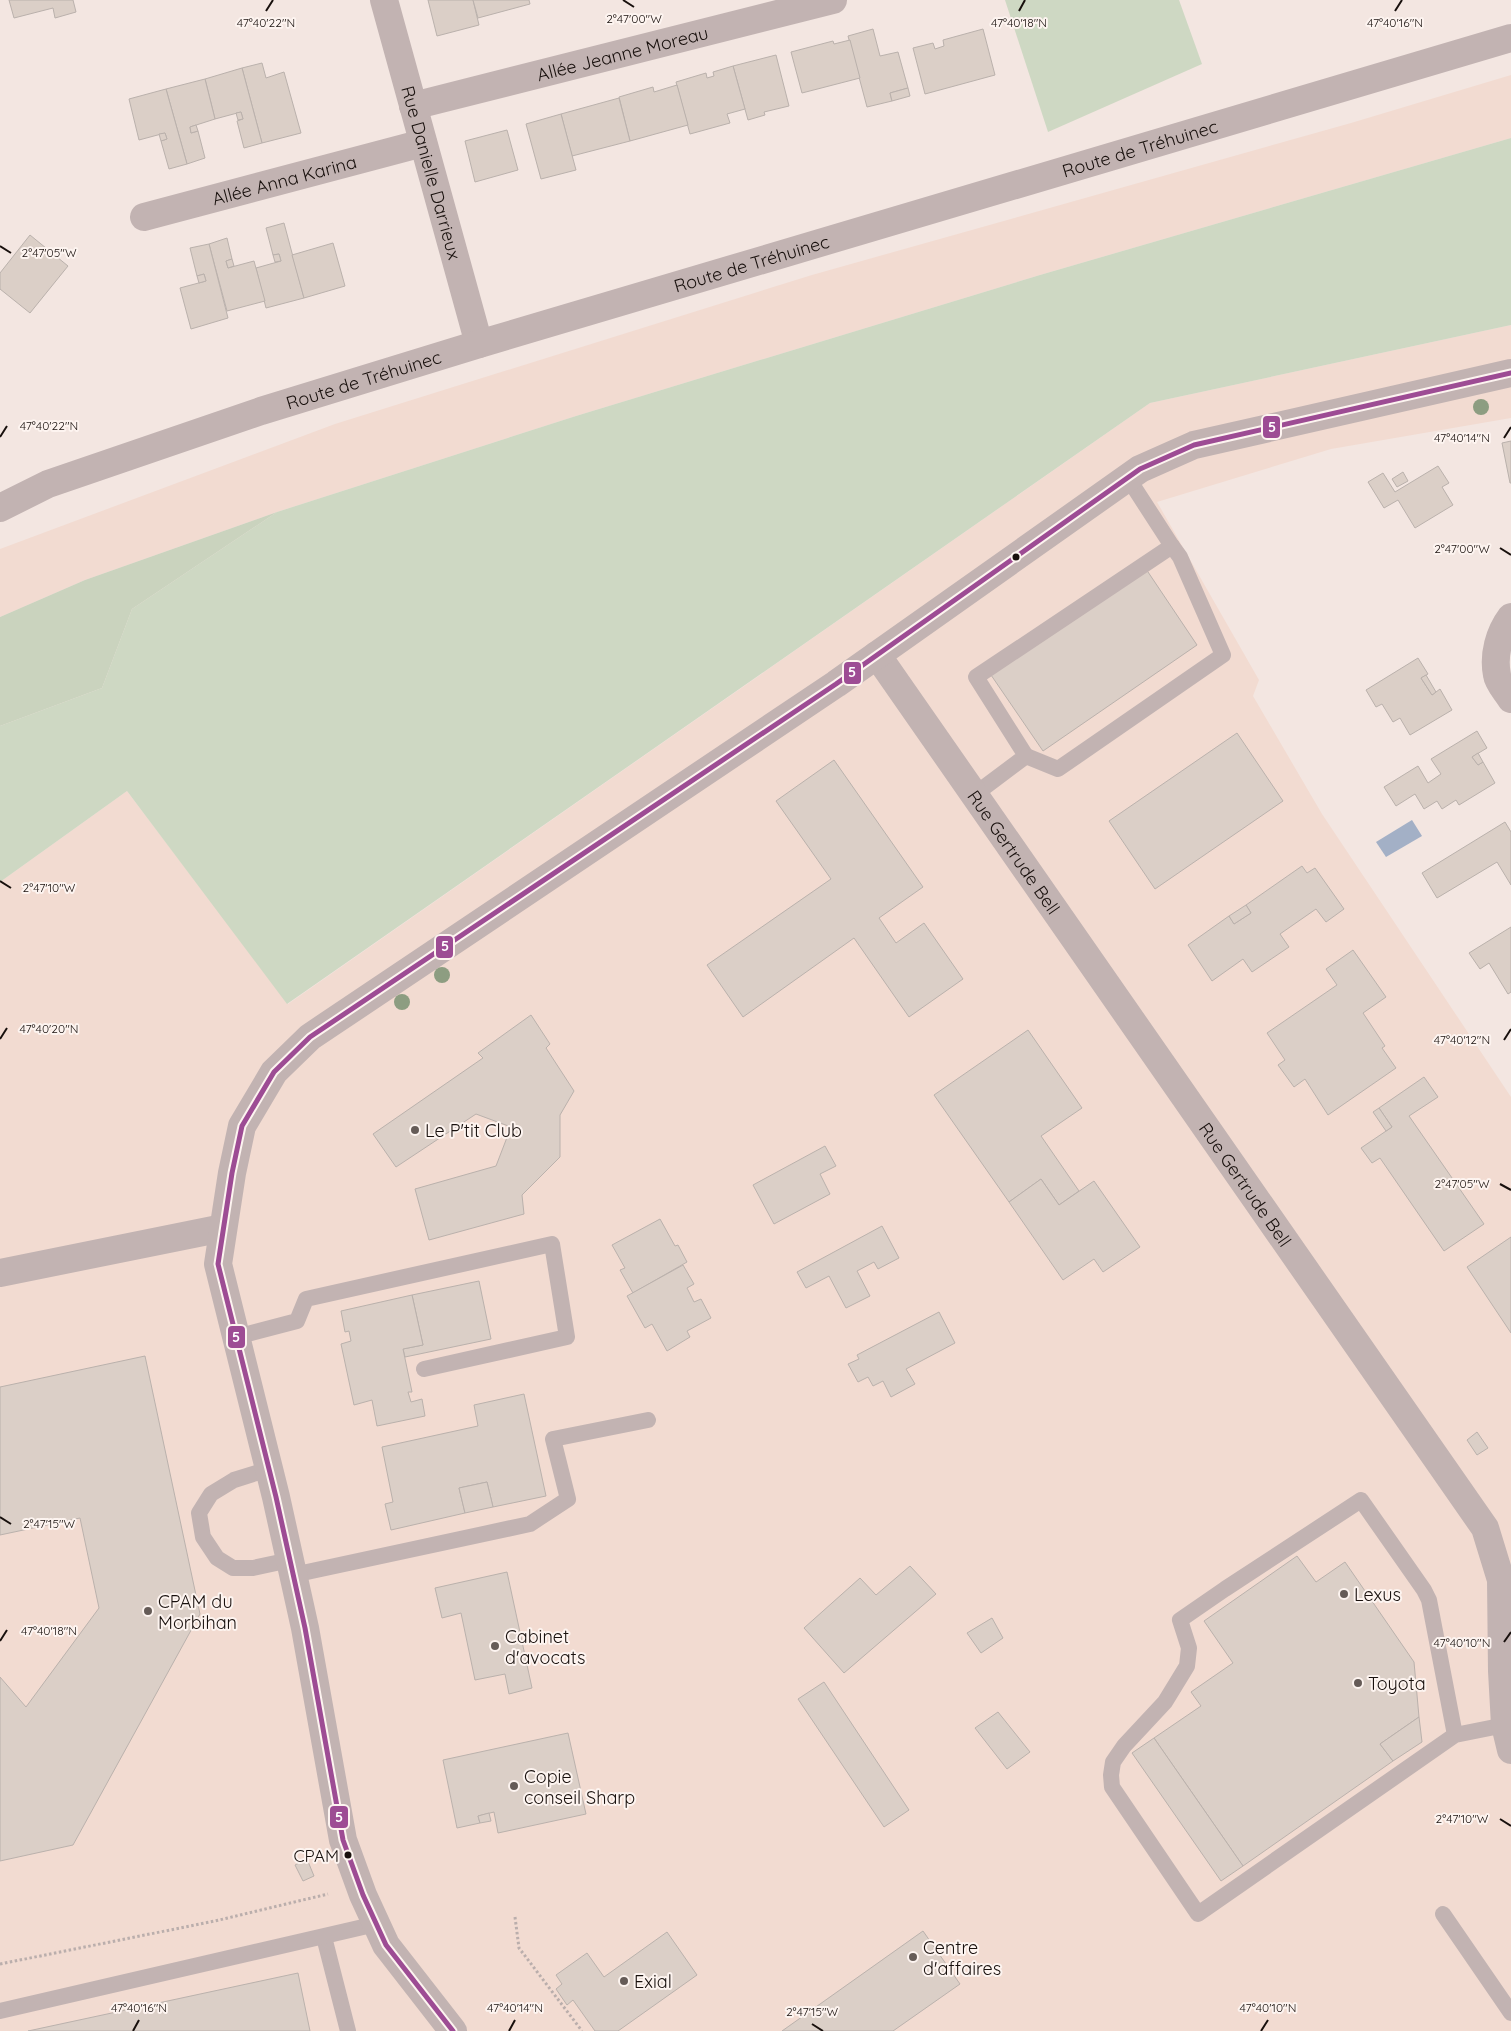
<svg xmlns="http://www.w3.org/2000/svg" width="1511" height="2031" viewBox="0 0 1511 2031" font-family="Quicksand,sans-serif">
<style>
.built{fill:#f2dbd1}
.green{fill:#ced8c3}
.forest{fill:#cad3be}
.water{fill:#a3b0c6}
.building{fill:#dbcfc7;stroke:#bab1ac}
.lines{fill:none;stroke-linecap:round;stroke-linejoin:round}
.path{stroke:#baaeac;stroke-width:3;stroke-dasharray:2.5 2.5;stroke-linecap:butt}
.service{stroke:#c2b3b2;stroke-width:16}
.minor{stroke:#c2b3b2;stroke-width:28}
.bus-1-casing{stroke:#fdf4f0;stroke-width:9}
.bus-1{stroke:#9d4c94;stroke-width:5}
.tree{fill:#8d9d81}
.ticks{fill:none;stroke:#18100d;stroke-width:2}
.bus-dot{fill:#18100d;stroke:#fdf4f0;stroke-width:2}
.poi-dot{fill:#655b57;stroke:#fdf4f0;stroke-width:2}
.labels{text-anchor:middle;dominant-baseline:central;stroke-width:4;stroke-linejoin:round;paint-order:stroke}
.bus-label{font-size:17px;fill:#18100d;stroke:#fdf4f0;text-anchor:end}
.street-label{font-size:18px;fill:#18100d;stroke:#fdf4f0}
.poi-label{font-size:18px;fill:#18100d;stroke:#fdf4f0;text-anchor:start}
.ticks-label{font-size:12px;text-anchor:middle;fill:#18100d;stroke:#fdf4f0;stroke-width:4;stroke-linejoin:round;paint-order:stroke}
.line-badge{stroke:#fdf4f0;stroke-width:2}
.badge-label{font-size:14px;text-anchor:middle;font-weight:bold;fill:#fff}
</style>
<rect width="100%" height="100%" fill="#f3e6e1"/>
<!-- built -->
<g class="built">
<path d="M1511,75V138L1040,275L576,416L277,512L85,580L0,617V549L335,424L812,275L1351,123Z"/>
<path d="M1511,325V418L1331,449L1157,502L1259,680L1253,696L1322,814L1511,1097V2031H0V882L127,791L288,1004L1150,403Z"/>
</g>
<!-- green -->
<g class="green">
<path d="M1005,0H1179L1202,64L1048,132Z"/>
<path d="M1511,138V325L1150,403L287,1004L127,791L0,882V726L102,688L132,609L277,512L576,416L1040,275Z"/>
</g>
<!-- forest -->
<path class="forest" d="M277,512L132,609L102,688L0,726V617L85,580Z"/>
<!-- water -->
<path class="water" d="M1412,820L1422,836L1386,857L1376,842Z"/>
<!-- building -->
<g class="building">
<path d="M9,0H73L76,12L55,18L53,8L14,18Z"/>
<path d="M428,0H473L479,25L437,36Z"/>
<path d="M473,0H529L530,4L478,18Z"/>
<path d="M873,29L880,56L898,52L908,88L890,93L892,101L867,107L848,36Z"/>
<path d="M983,29L995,75L925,94L913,48L933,43L935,49L944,46L943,40Z"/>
<path d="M850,40L860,78L802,93L791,52L833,41L834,44Z"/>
<path d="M776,55L789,106L764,112L765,115L748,120L733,66Z"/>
<path d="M262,63L266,78L284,72L301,133L262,143L242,68Z"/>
<path d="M733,66L745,109L727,114L730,123L690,134L676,82L706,73L707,78L714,76L713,72Z"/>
<path d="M242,68L262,143L244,148L237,121L243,119L241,112L215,119L205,79Z"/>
<path d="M205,79L215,119L190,127L191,133L198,131L205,158L187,164L166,89Z"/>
<path d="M677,85L688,125L630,141L619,97L653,87L654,92Z"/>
<path d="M908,88L910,96L892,101L890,93Z"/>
<path d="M166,89L187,164L169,169L161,141L167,139L165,133L139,140L129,99Z"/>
<path d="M619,98L630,141L572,156L561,114Z"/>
<path d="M241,112L243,119L238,120L236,113Z"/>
<path d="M561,114L576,170L541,179L526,124Z"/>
<path d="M196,125L198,131L191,133L190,127Z"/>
<path d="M507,130L518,170L475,182L465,141Z"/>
<path d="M165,133L167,139L161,141L159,134Z"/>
<path d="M284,223L304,298L266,308L256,268L281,261L279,254L273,255L266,228Z"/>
<path d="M30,235L68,266L30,313L0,289V273Z"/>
<path d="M227,238L232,259L226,261L228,268L254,261L265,301L227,311L209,244Z"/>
<path d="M333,243L345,286L304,298L292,255Z"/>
<path d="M209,244L228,318L191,329L180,288L206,281L204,274L197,276L190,248Z"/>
<path d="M279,254L281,261L275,262L273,255Z"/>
<path d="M232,259L234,266L228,268L226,261Z"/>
<path d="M204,274L206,281L199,283L197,276Z"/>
<path d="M1511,441V483H1510L1502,443Z"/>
<path d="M1438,466L1449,483L1442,487L1453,505L1415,528L1398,500L1384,508L1368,482L1383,473L1395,492Z"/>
<path d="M1403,472L1408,481L1397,487L1392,479Z"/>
<path d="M1146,569L1197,645L1043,751L991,675Z"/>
<path d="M1418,658L1428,674L1421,678L1432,695L1440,689L1452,710L1410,735L1400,718L1393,722L1382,704L1376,707L1366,690Z"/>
<path d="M1426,675L1436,692L1432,695L1421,678Z"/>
<path d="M1477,731L1487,748L1472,757L1478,765L1483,762L1495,783L1459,805L1456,800L1442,809L1437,801L1424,809L1415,794L1396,806L1384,787L1418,766L1428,783L1441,774L1431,759Z"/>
<path d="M1237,733L1283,801L1155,889L1109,821Z"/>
<path d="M1478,753L1483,762L1478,765L1472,757Z"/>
<path d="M834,760L923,887L879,918L896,943L924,923L963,979L909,1017L854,938L743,1017L707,965L831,879L776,801Z"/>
<path d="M1505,822L1511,832V885L1497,862L1437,898L1422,873Z"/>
<path d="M1302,866L1307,873L1315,868L1344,909L1326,922L1316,909L1280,934L1289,947L1252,972L1243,959L1212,981L1188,945L1229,916L1234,924L1251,913L1246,905Z"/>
<path d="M1246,905L1251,913L1234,924L1229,916Z"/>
<path d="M1511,927V992L1508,994L1489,963L1480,969L1469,953Z"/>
<path d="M1353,950L1386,997L1363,1013L1385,1046L1382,1048L1396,1068L1328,1115L1305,1079L1294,1087L1278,1065L1285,1060L1267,1033L1337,985L1326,969Z"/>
<path d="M531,1015L550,1044L546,1048L574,1091L560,1115V1157L522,1195L524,1214L429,1240L415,1189L496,1166L511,1127L476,1114L396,1167L373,1134L483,1058L478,1053Z"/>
<path d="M1028,1030L1082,1108L1041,1136L1079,1191L1059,1205L1041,1179L1009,1202L934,1095Z"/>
<path d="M1424,1077L1438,1097L1409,1116L1484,1224L1444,1251L1380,1158L1372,1163L1361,1148L1392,1127L1379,1108Z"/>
<path d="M1379,1108L1392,1127L1386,1131L1373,1112Z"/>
<path d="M825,1146L836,1166L820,1174L830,1194L774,1224L753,1185Z"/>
<path d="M1041,1179L1059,1205L1094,1181L1140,1247L1103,1272L1094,1259L1063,1280L1009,1202Z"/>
<path d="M660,1219L675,1246L678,1245L687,1262L633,1293L620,1270L625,1268L612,1245Z"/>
<path d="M882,1226L899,1258L878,1269L874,1262L857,1271L870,1296L846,1308L829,1276L806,1288L797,1272Z"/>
<path d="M1511,1237V1333L1467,1267Z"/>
<path d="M683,1265L694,1284L687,1288L694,1302L701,1299L711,1318L687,1331L690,1337L667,1351L652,1324L645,1328L627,1296Z"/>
<path d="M479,1281L491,1339L405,1357L403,1349L423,1345L412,1295Z"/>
<path d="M412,1295L423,1345L403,1349L412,1392H408L411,1402L422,1399L425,1416L377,1426L372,1400L354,1405L341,1344L351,1341L349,1331L345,1332L341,1311Z"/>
<path d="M939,1312L955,1343L906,1369L915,1384L891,1397L883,1381L873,1386L868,1377L858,1382L848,1364L859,1359L857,1355Z"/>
<path d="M145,1356L200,1614L73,1845L0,1861V1677L26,1707L99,1608L80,1518L0,1535V1387Z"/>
<path d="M524,1394L546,1496L493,1507L487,1482L459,1488L465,1513L391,1530L385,1504L393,1502L382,1447L478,1426L474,1405Z"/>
<path d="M1477,1432L1488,1448L1477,1455L1467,1440Z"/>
<path d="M487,1482L493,1507L465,1513L459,1488Z"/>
<path d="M1297,1556L1316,1582L1345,1562L1414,1662L1419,1717L1380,1744L1393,1761L1243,1866L1154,1738L1201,1706L1191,1692L1233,1663L1204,1621Z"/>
<path d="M910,1566L936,1594L844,1673L804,1628L860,1578L876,1595Z"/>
<path d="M507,1572L532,1688L509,1694L505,1674L475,1680L461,1613L442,1618L435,1588Z"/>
<path d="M992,1618L1003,1638L981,1653L967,1633Z"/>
<path d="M824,1682L909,1810L884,1827L798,1699Z"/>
<path d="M998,1712L1030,1752L1007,1769L975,1728Z"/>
<path d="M1419,1717L1422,1742L1393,1761L1380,1744Z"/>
<path d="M568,1733L586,1814L498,1833L494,1812L478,1816L480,1823L457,1828L443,1760Z"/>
<path d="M1154,1738L1243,1866L1221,1881L1132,1753Z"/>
<path d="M489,1813L491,1821L480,1823L478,1816Z"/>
<path d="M307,1859L314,1876L303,1881L295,1865Z"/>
<path d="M923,1931L960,1984L893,2031H782Z"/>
<path d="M667,1932L697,1975L618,2031H595L573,2000L567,2005L556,1989L562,1984L556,1975L587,1953L604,1977Z"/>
<path d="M298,1973L310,2031H28Z"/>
</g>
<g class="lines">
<!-- path -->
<g class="path">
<path d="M515,1917L519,1948L582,2031"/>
<path d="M0,1964L215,1921L328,1894"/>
</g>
<!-- service -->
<g class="service">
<path d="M1026,756L1058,769L1223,655L1180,557L1172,546"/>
<path d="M974,795L1026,756L976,677L1172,546L1128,478"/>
<path d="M236,1337L297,1321L306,1299L552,1244L567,1337L424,1369"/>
<path d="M269,1469L234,1480L211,1494L199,1513L203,1537L217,1558L233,1568H253L290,1560"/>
<path d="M293,1575L530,1524L568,1499L553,1439L648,1420"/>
<path d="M1455,1735L1198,1914L1112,1787L1111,1775L1113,1762L1124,1746L1165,1702L1187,1666L1189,1648L1180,1620L1225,1589L1361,1500L1424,1590L1429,1600L1455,1735L1505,1725"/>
<path d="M1443,1914L1511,2013"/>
<path d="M324,1937L348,2031"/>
<path d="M0,2011L376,1924"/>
</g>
<!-- minor -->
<g class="minor">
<path id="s1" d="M384,0L479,344"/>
<path id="s2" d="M413,106L833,0"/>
<path id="s3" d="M144,217L423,143"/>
<path id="s4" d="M0,508L48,484L261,411L479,344L1511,38"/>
<path d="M1511,617C1499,633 1493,655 1497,675C1498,683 1507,692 1511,699"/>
<path id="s5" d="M877,655L1485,1528L1501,1580L1502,1671L1505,1725L1511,1750"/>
<path d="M0,1273L223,1228"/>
<path d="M453,2031L386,1945L363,1895L343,1840L305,1628L276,1497L218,1264L232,1173L242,1126L274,1072L310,1037L836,684L1140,469L1194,445L1511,373"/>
</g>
<!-- bus-1 casing -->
<g class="bus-1-casing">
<path id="bus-1" d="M453,2031L386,1945L363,1895L343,1840L305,1628L276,1497L218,1264L232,1173L242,1126L274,1072L310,1037L836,684L1140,469L1194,445L1511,373"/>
</g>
<!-- bus-1 -->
<use href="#bus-1" class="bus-1"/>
</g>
<!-- trees -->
<g class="tree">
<circle cx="1481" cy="407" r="8"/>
<circle cx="442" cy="975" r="8"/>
<circle cx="402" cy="1002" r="8"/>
</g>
<!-- ticks -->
<path class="ticks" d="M623,0L634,7M266,11L273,0M1019,11L1025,0M1395,11L1402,0M0,246L11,253M0,437L7,426M1504,438L1511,427M1500,548L1511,555M0,881L11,888M0,1039L7,1028M1504,1040L1511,1029M1500,1184L1511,1190M0,1517L11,1524M0,1641L7,1630M1504,1642L1511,1632M1500,1819L1511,1826M812,2024L823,2031M133,2031L139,2020M509,2031L515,2020M1261,2031L1268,2020"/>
<!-- markers -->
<g class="bus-dot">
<circle cx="1016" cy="557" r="4.5"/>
<circle cx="348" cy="1855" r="4.5"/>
</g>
<g class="poi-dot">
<circle cx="415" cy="1130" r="5"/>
<circle cx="1344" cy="1594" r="5"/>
<circle cx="148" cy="1611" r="5"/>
<circle cx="495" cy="1646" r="5"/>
<circle cx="1358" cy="1683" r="5"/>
<circle cx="514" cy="1786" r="5"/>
<circle cx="913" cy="1957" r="5"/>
<circle cx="624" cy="1981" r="5"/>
</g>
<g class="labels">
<!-- bus labels -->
<g class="bus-label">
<text x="339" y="1855">CPAM</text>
</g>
<!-- street labels -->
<g class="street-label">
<text stroke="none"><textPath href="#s2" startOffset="216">Allée Jeanne Moreau</textPath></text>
<text stroke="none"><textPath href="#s4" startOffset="1196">Route de Tréhuinec</textPath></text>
<text stroke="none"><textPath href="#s1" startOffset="179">Rue Danielle Darrieux</textPath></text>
<text stroke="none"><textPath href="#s3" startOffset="145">Allée Anna Karina</textPath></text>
<text stroke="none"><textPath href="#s4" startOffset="791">Route de Tréhuinec</textPath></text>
<text stroke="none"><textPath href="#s4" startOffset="386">Route de Tréhuinec</textPath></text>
<text stroke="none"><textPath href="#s5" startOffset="240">Rue Gertrude Bell</textPath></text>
<text stroke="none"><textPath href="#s5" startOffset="645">Rue Gertrude Bell</textPath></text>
</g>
<!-- poi labels -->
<g class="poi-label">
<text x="425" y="1130">Le P'tit Club</text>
<text x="1354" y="1594">Lexus</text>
<text x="158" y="1601">CPAM du<tspan x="158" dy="21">Morbihan</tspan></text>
<text x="505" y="1636">Cabinet<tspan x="505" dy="21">d'avocats</tspan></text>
<text x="1368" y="1683">Toyota</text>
<text x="524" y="1776">Copie<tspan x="524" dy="21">conseil Sharp</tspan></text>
<text x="923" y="1947">Centre<tspan x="923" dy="21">d'affaires</tspan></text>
<text x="634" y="1981">Exial</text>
</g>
</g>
<g class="ticks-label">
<text x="634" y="23">2°47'00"W</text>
<text x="266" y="27">47°40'22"N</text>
<text x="1019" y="27">47°40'18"N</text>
<text x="1395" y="27">47°40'16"N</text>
<text x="49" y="257">2°47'05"W</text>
<text x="49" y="430">47°40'22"N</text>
<text x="1462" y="442">47°40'14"N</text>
<text x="1462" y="553">2°47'00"W</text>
<text x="49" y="892">2°47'10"W</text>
<text x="49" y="1033">47°40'20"N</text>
<text x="1462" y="1044">47°40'12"N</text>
<text x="1462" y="1188">2°47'05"W</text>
<text x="49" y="1528">2°47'15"W</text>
<text x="49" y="1635">47°40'18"N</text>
<text x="1462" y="1647">47°40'10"N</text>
<text x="1462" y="1823">2°47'10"W</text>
<text x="139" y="2012">47°40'16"N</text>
<text x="515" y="2012">47°40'14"N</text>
<text x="1268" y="2012">47°40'10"N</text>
<text x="812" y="2016">2°47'15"W</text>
</g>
<g class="line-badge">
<rect x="1262" y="415" width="19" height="24" rx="5" fill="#9d4c94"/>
<rect x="843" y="661" width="19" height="24" rx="5" fill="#9d4c94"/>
<rect x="435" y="935" width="19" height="24" rx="5" fill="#9d4c94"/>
<rect x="227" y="1325" width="19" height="24" rx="5" fill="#9d4c94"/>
<rect x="329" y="1805" width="20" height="24" rx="5" fill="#9d4c94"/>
</g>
<g class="badge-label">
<text x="1272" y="432">5</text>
<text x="852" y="677">5</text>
<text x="445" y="951">5</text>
<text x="236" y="1342">5</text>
<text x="339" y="1822">5</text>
</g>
</svg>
